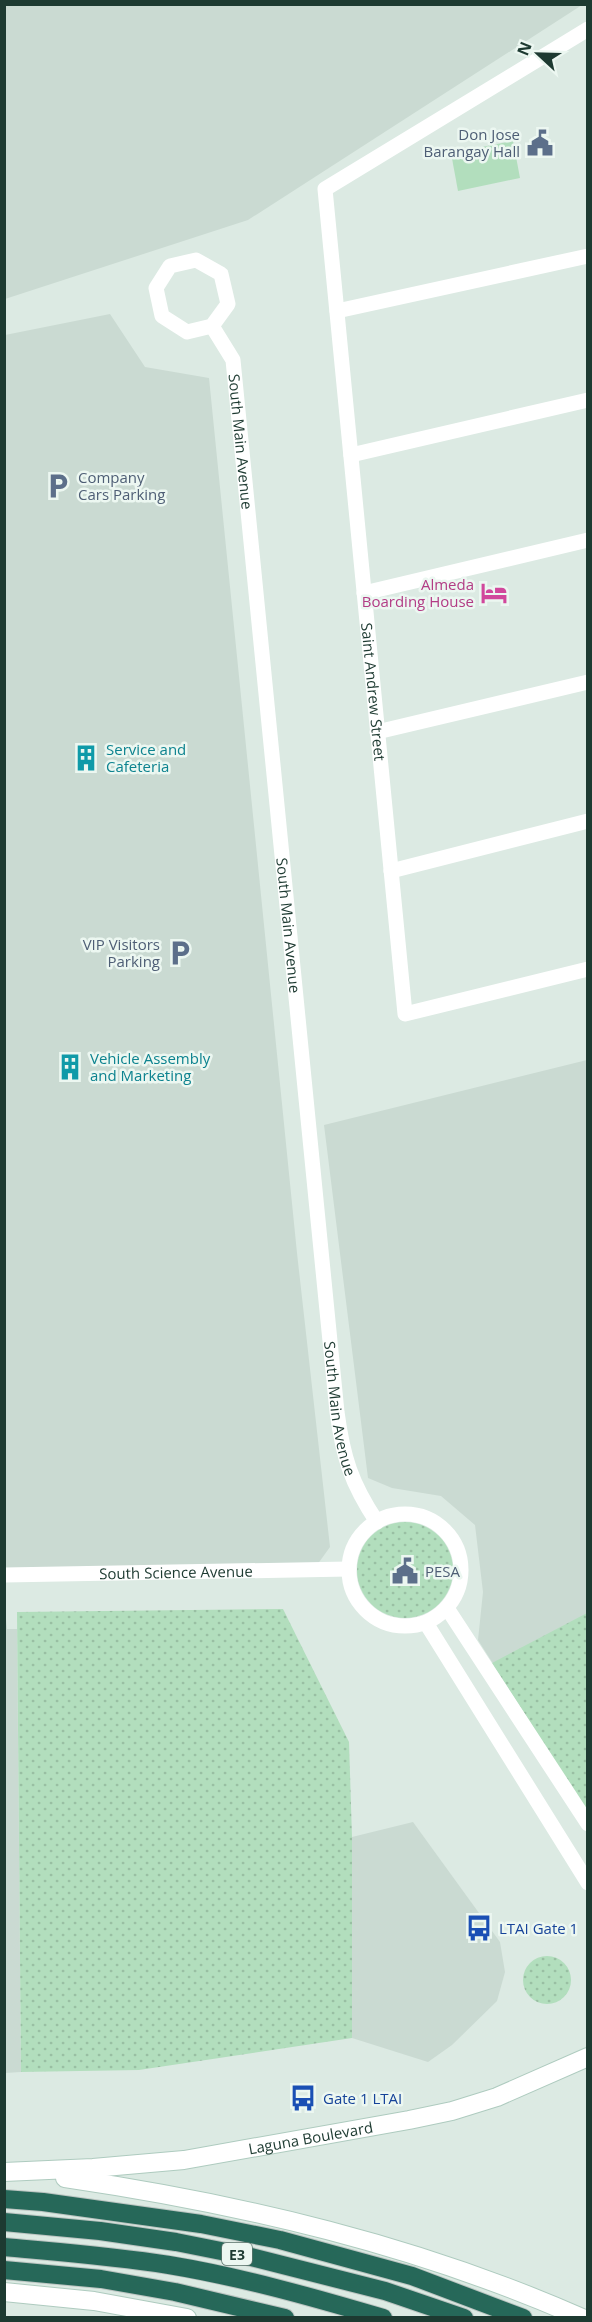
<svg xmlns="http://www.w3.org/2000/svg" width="592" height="2322" viewBox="0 0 592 2322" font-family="'Open Sans',sans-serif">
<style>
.built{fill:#cadad2}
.grass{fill:url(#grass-dots)}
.park{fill:#b2debd}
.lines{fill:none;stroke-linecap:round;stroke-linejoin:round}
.secondary-casing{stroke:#aecbbf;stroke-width:20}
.motorway-casing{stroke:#bbc4c1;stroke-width:20}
.minor{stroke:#fff;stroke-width:15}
.secondary{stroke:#fff;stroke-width:18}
.motorway{stroke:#266859;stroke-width:18}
.labels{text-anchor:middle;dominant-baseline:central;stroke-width:5;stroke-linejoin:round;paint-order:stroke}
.shield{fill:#ecf7f1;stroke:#5b736b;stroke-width:1.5}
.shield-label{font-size:14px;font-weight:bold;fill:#1d3a31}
.service-label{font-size:15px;fill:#4e5e75;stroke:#ecf7f1;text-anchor:end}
.street-label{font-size:15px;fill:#1d3a31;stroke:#ecf7f1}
.hotel-label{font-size:15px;fill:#b23c85;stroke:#ecf7f1;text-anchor:end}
.culture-label{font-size:15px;fill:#0d838f;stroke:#ecf7f1;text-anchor:start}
.transit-label{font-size:15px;fill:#164399;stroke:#ecf7f1;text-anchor:start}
</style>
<defs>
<pattern id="grass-dots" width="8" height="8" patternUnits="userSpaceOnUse" patternTransform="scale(1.5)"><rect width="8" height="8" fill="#b2debd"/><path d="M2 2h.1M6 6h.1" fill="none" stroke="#99bfa3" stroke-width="1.8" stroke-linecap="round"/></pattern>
</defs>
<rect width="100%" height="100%" fill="#dceae3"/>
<!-- built -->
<g class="built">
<path d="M4,5L5,4L582,5L248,220L5,299Z"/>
<path d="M110,314L145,367L209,378L297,1253L330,1547L312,1572H5V335Z"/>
<path d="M587,1060V1811L478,1640L483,1592L475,1525L441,1496L392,1488L368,1478L324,1125Z"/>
<path d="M4,1600L7,1629H17L21,2072L5,2073Z"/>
<path d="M413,1822L500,1942L505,1972L497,2001L452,2045L428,2062L352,2038V1837Z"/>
</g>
<!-- grass -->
<g class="grass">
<circle cx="405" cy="1570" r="48"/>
<path d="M283,1609L349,1742L352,1837V2038L139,2070L21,2072L17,1612Z"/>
<path d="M587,1613V1811L492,1663Z"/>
<circle cx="547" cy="1980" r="24"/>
</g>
<!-- park -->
<path class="park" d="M513,141L520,178L458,191L451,153Z"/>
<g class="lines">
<!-- secondary casing -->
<g class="secondary-casing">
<g id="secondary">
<path id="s4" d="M4,2172L93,2168L184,2160L409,2120L452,2111L497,2097L588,2057"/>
<path d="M65,2178C242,2204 417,2245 582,2318"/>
<path d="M4,2292L94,2301L187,2318"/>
</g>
</g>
<!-- motorway casing -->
<g class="motorway-casing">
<g id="motorway">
<path d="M4,2199L43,2202L201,2224L280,2240L412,2276L523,2318"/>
<path d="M4,2222L100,2231L176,2242L251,2257L385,2291L464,2318"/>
<path d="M4,2247C59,2252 114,2256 169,2265C241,2277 312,2297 383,2318"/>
<path d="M4,2270L101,2279L175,2292L285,2318"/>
</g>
</g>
<!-- minor -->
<g class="minor">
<path id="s1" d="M588,29L325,189L405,1014L588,969"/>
<path d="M196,260L221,274L228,304L212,326L187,332L162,316L156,288L170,266Z"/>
<path d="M337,311L588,256"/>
<path id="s2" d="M212,326L233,360L337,1412C343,1457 351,1483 377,1522"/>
<path d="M351,455L588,400"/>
<path d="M364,593L588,540"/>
<path d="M377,732L588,682"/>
<path d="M391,871L588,821"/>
<circle cx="405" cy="1570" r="56"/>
<path id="s3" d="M4,1575L349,1569"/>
<path d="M447,1608L588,1824"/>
<path d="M426,1623L588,1883"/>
</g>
<!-- secondary -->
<use href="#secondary" class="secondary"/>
<!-- motorway -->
<use href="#motorway" class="motorway"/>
</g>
<!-- icons -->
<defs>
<g id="civic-bare" transform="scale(2.07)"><path d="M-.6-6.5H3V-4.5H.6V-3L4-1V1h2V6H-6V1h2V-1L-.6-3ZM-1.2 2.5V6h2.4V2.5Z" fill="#5c6f8a" stroke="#ecf7f1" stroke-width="2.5" paint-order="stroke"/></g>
<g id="parking-bare" transform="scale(2.07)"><path d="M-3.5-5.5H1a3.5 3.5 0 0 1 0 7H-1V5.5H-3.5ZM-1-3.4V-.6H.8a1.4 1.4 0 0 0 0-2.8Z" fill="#5c6f8a" stroke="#ecf7f1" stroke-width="2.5" paint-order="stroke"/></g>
<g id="hotel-bare" transform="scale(2.07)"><path d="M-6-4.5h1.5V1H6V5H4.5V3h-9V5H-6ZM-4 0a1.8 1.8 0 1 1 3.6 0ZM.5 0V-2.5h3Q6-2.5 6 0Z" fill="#d1479c" stroke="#ecf7f1" stroke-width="2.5" paint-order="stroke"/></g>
<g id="building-bare" transform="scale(2.07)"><path d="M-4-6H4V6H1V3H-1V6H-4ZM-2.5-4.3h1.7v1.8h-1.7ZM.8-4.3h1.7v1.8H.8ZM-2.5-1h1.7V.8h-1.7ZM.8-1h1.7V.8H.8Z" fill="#0f9aa8" stroke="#ecf7f1" stroke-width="2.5" paint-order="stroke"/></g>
<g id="bus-bare" transform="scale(2.07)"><path d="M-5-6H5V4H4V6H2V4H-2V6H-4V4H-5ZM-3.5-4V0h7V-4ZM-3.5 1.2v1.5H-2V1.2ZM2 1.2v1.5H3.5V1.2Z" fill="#1a4fb4" stroke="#ecf7f1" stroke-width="2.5" paint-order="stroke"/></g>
</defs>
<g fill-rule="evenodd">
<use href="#civic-bare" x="540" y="143"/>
<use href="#parking-bare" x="58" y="486"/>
<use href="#hotel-bare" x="494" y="593"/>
<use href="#building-bare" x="86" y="758"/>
<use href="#parking-bare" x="180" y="953"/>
<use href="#building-bare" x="70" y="1067"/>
<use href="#civic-bare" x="405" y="1571"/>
<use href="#bus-bare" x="479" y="1928"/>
<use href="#bus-bare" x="303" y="2098"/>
</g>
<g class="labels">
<!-- shield labels -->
<rect class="shield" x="222" y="2243" width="30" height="22" rx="4.5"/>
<g class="shield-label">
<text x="237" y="2254">E3</text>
</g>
<!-- service labels -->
<g class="service-label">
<text x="520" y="134">Don Jose<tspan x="520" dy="17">Barangay Hall</tspan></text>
<text x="78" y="477" text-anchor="start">Company<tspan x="78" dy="17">Cars Parking</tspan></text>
<text x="160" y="944">VIP Visitors<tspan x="160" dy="17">Parking</tspan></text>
<text x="425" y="1571" text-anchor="start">PESA</text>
</g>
<!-- street labels -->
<g class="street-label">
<text stroke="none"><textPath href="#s2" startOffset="122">South Main Avenue</textPath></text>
<text stroke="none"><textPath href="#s1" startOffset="813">Saint Andrew Street</textPath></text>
<text stroke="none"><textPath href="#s2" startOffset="608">South Main Avenue</textPath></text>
<text stroke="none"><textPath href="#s2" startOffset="1094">South Main Avenue</textPath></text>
<text stroke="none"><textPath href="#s3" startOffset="172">South Science Avenue</textPath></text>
<text stroke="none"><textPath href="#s4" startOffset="309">Laguna Boulevard</textPath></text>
</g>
<!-- hotel labels -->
<g class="hotel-label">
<text x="474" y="584">Almeda<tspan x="474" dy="17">Boarding House</tspan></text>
</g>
<!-- culture labels -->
<g class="culture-label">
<text x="106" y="749">Service and<tspan x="106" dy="17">Cafeteria</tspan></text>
<text x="90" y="1058">Vehicle Assembly<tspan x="90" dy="17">and Marketing</tspan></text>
</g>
<!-- transit labels -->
<g class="transit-label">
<text x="499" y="1928">LTAI Gate 1</text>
<text x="323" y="2098">Gate 1 LTAI</text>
</g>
</g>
<!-- border -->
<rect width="592" height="2322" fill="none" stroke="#1d3a31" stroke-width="12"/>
<!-- north arrow -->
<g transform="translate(538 54) rotate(292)" stroke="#ecf7f1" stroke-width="4.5" paint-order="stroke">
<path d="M0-4.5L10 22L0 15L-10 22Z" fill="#1d3a31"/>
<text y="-9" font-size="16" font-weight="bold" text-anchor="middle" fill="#1d3a31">N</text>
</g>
</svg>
